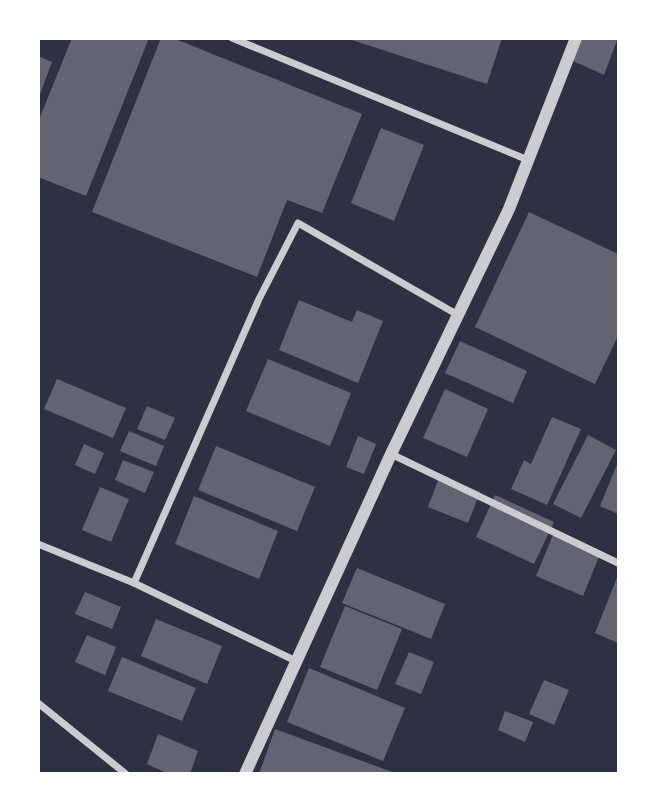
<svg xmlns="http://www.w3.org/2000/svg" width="657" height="812" viewBox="0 0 657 812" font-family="Signika,sans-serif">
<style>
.building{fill:#626471}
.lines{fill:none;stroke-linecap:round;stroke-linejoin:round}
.minor{stroke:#caccd0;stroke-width:7}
.tertiary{stroke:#caccd0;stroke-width:12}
</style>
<rect width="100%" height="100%" fill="#2d3142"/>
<!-- building -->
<g class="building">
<path d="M72,38H149L86,196L38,177V122Z"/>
<path d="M161,38H173L362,114L322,213L287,200L257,277L92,212Z"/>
<path d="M346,38H502L487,84Z"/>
<path d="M580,38H618L604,75L571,60Z"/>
<path d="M38,56L52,62L39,97H38Z"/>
<path d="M381,128L424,145L394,221L351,203Z"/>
<path d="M529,212L618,254V336L595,384L475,327Z"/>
<path d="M299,300L352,322L357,310L383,321L358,383L279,350Z"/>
<path d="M460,341L527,371L513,403L445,373Z"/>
<path d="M268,359L351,393L330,446L246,411Z"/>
<path d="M57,379L126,408L113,438L44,409Z"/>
<path d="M445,389L488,409L467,457L423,438Z"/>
<path d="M147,406L175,418L165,440L137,429Z"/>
<path d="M552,417L581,429L547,505L511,489L524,460L531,464Z"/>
<path d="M129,431L164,446L156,466L120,451Z"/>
<path d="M588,435L616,450L581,518L553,504Z"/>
<path d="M358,436L376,444L364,474L346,467Z"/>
<path d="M84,444L104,453L95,474L75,465Z"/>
<path d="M216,446L315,487L297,531L198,490Z"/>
<path d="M123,460L154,472L145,493L115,480Z"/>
<path d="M618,462V514L600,506Z"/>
<path d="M440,475L480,492L468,523L428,507Z"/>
<path d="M100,487L129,499L111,542L82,530Z"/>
<path d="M495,495L554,522L534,564L476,537Z"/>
<path d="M194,496L278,531L259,579L175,544Z"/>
<path d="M553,535L600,554L583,596L536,576Z"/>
<path d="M357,568L445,604L431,639L342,603Z"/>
<path d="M618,575V643L595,633Z"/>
<path d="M85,592L121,607L112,629L75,614Z"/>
<path d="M345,606L402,629L377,690L320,667Z"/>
<path d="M156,619L222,646L207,684L141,656Z"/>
<path d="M87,635L116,647L105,675L75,662Z"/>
<path d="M409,652L434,662L421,694L395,684Z"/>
<path d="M122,657L196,688L182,721L108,691Z"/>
<path d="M309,668L405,708L383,761L287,722Z"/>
<path d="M544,680L569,690L554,725L529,714Z"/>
<path d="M505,711L533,722L525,742L498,730Z"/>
<path d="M275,729L395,773V774H259Z"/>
<path d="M158,734L198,751L190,774H169L147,764Z"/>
</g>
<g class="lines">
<!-- minor -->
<g class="minor">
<path d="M232,38L528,160"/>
<path d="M391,454L618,563"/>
<path d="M38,544L134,583L298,662"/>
<path d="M134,583L259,299L298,223L458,315"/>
<path d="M38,703L126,774"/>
</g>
<!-- tertiary -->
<path class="tertiary" d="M245,774L391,454L509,209L576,38"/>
</g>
<!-- border -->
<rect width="657" height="812" fill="none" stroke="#ffffff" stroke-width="80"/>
</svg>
